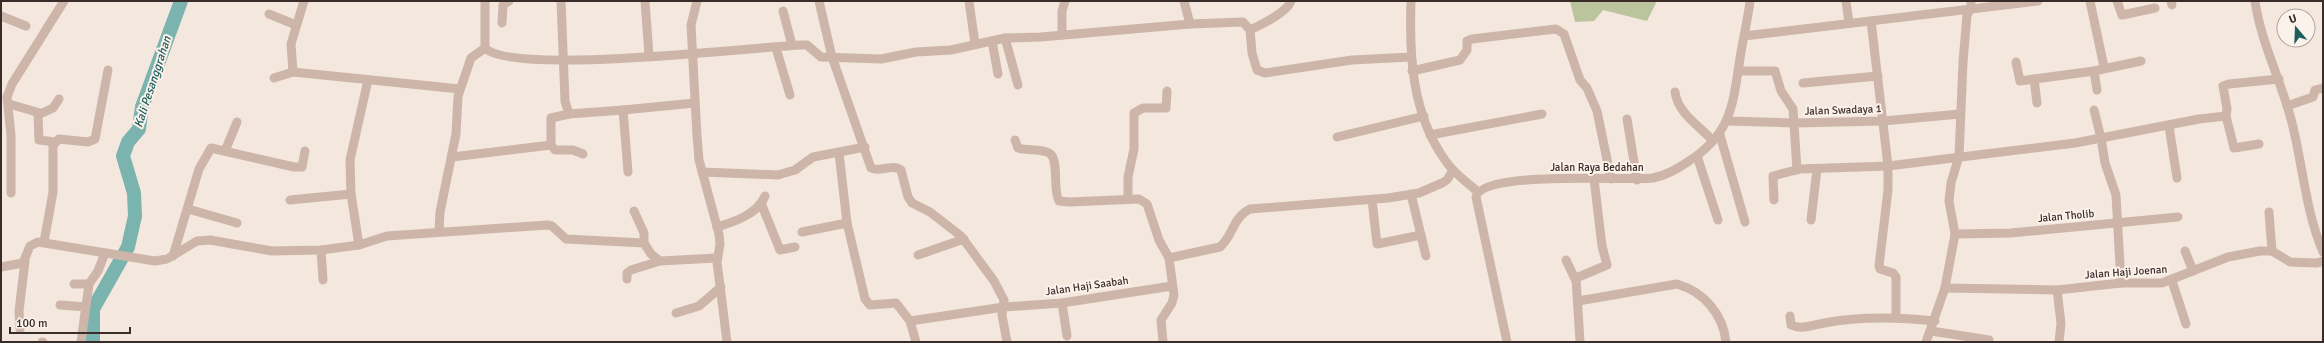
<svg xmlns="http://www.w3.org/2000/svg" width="2324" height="343" viewBox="0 0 2324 343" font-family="Signika,sans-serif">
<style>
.green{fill:#bbc49d}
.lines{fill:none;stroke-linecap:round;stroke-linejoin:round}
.river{stroke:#7bb3af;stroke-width:14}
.minor{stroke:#cdb6a9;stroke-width:9}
.labels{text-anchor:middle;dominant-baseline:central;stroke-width:4;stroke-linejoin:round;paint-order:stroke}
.street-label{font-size:11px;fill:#3a2d29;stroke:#fbf2eb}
.water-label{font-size:12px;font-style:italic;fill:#1c5e5b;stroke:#fbf2eb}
</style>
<rect width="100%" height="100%" fill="#f4e7de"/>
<!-- green -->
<path class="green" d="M1570,1H1657L1647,21L1603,10L1594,21L1575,22Z"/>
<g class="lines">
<!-- river -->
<path class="river" d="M93,342V309L128,247L135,216L134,193L123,156L128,142L139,129L142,107L181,1"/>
<!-- minor -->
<g class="minor">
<path d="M485,1V48C512,76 752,47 802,45H807L821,57L881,59L916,52L951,50L1005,38L1041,37L1190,24L1243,22L1250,30L1252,53L1257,70L1265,73L1352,60L1411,57"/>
<path d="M561,1L565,101L569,114"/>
<path d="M645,1L649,55"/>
<path d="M697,1L691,25L697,136L699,160L719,234L720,244L717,262L727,342"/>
<path d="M819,1L832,57L871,168C881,173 892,163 901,170L908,197L912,203L930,212L961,236L994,281L1004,300L1002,315L1007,342"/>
<path d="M969,1L975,44"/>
<path d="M1184,1L1190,24"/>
<path d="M1411,1C1409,55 1412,114 1445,160C1453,173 1467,182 1478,192"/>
<path d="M1846,1L1849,23"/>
<path d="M2090,1L2104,67"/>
<path d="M2117,1L2122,15L2155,8"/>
<path d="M2171,1L2172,5"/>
<path d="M2255,1C2261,44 2283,84 2293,127C2303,168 2306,212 2323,252"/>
<path d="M783,11L792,45"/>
<path d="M269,14L296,25"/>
<path d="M1,16L26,26"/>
<path d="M1871,21L1888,166V190L1879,266L1880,269L1893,273L1896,277V317"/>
<path d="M502,23L503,5L509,1"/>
<path d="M1250,30C1261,25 1287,12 1291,1"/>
<path d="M1062,35V11L1065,1"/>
<path d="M1744,36L2038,1"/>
<path d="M1005,38L1018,85"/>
<path d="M992,41L998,74"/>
<path d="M776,48L790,95"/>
<path d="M2016,62L2020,81L2094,71L2141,61"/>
<path d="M1412,71L1460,60L1467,50V41L1472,39L1556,29L1564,34L1580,80L1587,88L1597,111L1611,179"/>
<path d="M1738,71H1775L1781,91L1793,109L1797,170"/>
<path d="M2094,71L2097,90"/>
<path d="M293,72L291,44L304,1"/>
<path d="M274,78L293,72L460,89"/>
<path d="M2034,79L2037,103"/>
<path d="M1803,83L1878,76"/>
<path d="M1675,92C1678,114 1700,126 1713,141"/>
<path d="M9,104L40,113"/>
<path d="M2287,106L2313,97L2315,90L2323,88"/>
<path d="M2094,110L2101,138L2105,163L2116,195L2121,283"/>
<path d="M2226,116L2234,148L2259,144"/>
<path d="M1627,119L1637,180"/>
<path d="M1727,121L1794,123L1883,121L1960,114"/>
<path d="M2169,126L2177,178"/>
<path d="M1430,135L1542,114"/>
<path d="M1720,135L1745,222"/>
<path d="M1337,137L1424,116"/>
<path d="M1015,140L1018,148C1027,151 1041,148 1049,153C1060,159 1052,189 1059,201L1070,202L1139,199L1147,204L1159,240L1169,258L1174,295L1172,303L1161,320L1163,342"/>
<path d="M55,142L39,140L38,115L53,108L59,99"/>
<path d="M551,145L555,150H573L583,154"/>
<path d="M225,151L237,122"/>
<path d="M839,153L847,223L865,299L870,305L896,303L910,321"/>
<path d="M1697,156L1718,220"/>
<path d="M452,157L551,145V118L569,114L623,110"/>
<path d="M628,172L623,110L695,103"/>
<path d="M702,172L778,175L795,170L813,157L865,147"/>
<path d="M11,193V135L7,97L12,84L64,1"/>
<path d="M1411,194L1426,256"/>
<path d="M1128,199V177L1134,149V113L1143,108H1166L1167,91"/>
<path d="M290,200L351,194"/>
<path d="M1372,200L1377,244L1421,235"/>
<path d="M1774,200L1773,176L1800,169L1888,166L2075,143L2199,119L2226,116L2227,109L2223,86L2229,84L2279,79"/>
<path d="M761,203L780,250L795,247"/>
<path d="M188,209L237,223"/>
<path d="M634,211L644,233V243"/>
<path d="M2269,212L2272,251"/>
<path d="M1811,220L1817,169"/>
<path d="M717,227C734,222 758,214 765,196"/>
<path d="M439,232L440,212L456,134L458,96L471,58L485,48"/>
<path d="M802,232L847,223"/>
<path d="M1955,234L2011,233L2178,217"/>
<path d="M44,242L53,192V145L59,139L88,142L95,139L108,70"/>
<path d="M359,245L351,194L350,160L368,80"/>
<path d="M321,250L323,280"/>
<path d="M2185,251L2193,271"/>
<path d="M918,255L964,239"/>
<path d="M173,256L199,169L211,148L294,167H302L305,151"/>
<path d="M1169,258L1220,247C1233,236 1233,217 1250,209L1388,198L1419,193L1442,183L1447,180L1453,170"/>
<path d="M1566,260L1576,281"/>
<path d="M1,267L23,263L30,246L38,242L155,261L167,259L197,241L210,240L272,251L321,250L359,245L387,236L547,225L552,226L566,239L644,243L651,254L660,261L716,258"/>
<path d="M627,279V273L631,270L660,261"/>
<path d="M2172,281L2186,324"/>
<path d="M74,284H89"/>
<path d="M1945,288L2057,290L2121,283H2162L2228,257L2260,251H2272L2290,262L2317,263L2323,261"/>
<path d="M2057,290L2061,323L2059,342"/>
<path d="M1578,301L1677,284C1704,292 1723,314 1726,342"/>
<path d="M1062,303L1067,336"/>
<path d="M60,305L86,307"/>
<path d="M676,313L699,306L721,287"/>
<path d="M1790,316L1791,325C1802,330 1813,325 1824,323C1861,316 1898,317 1935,321"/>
<path d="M20,329L19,311L25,261"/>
<path d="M1931,331L1989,340"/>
<path d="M42,342H43"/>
<path d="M81,342L89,284L98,271L105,253"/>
<path d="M916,342L910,321L1004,307L1062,303L1172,286"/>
<path d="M1507,342L1476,197C1482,170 1627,181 1653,178C1667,175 1677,169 1689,161C1734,132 1733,101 1741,52C1744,35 1748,18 1750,1"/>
<path d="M1580,342L1576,278L1607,265L1602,246L1594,179"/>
<path d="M1926,342L1945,288L1955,234L1949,201L1951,183L1959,156L1963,62L1967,15L1971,8V1"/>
</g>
</g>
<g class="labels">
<!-- street labels -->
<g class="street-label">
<text transform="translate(1843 110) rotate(-2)">Jalan Swadaya 1</text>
<text x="1597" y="167">Jalan Raya Bedahan</text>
<text transform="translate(2066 216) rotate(-5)">Jalan Tholib</text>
<text transform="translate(2126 272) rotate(-4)">Jalan Haji Joenan</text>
<text transform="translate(1087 286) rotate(-8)">Jalan Haji Saabah</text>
</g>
<!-- water labels -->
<g class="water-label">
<text transform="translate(153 82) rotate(-72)">Kali Pesanggrahan</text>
</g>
</g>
<!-- border -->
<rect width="2324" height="343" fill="none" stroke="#3a2d29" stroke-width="4"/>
<!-- north arrow -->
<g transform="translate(2296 28) rotate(341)"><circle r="19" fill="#fbf2eb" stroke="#aea39d"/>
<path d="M0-3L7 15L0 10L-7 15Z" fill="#1c5e5b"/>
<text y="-6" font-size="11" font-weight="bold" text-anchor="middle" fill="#3a2d29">U</text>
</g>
<!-- scale -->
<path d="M10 327v6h120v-6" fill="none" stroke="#3a2d29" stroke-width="2"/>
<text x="16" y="327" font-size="12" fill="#3a2d29" stroke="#fbf2eb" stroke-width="3" paint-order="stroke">100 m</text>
</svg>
